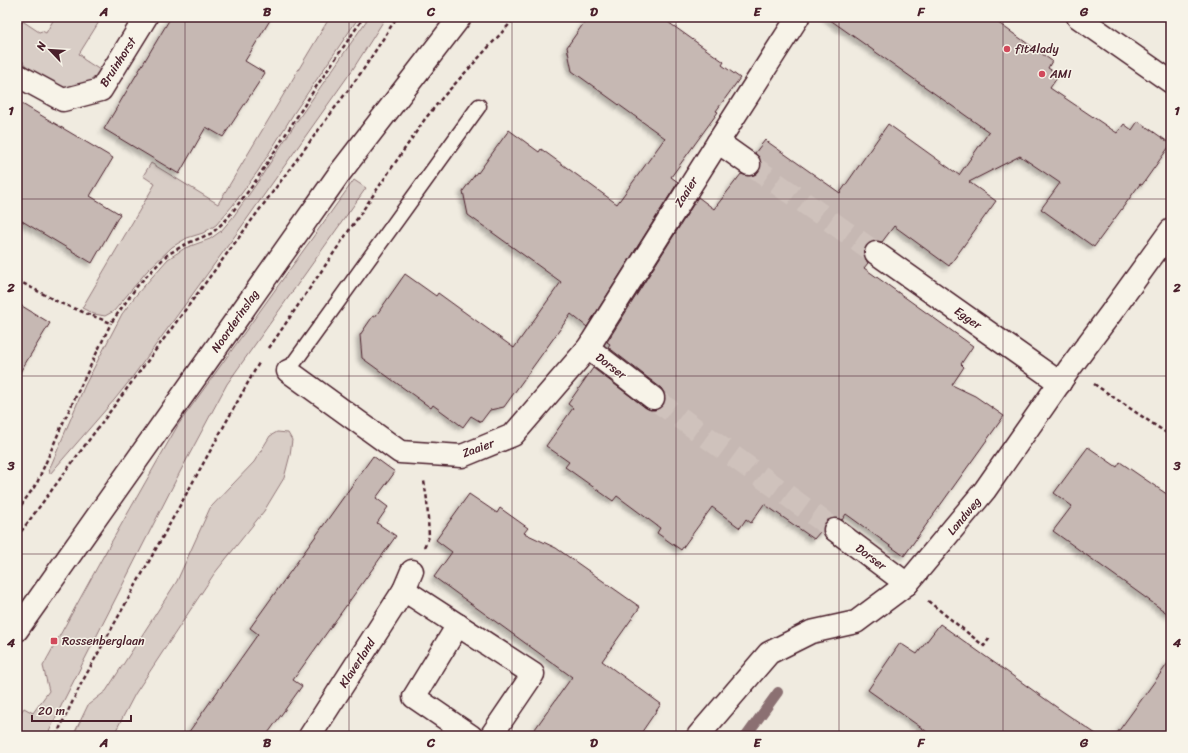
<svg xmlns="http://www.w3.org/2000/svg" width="1188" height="753" viewBox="0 0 1188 753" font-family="Sriracha,sans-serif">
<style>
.green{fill:#d8cdc6;stroke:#917678}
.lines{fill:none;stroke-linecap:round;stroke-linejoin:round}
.stream{stroke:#8b6f72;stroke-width:10}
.building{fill:#c6b8b3;stroke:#4a1f2b;filter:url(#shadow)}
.street-tunnel{stroke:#cfc2bc;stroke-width:22;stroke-dasharray:22 11;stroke-linecap:butt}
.lane-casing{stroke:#4a1f2b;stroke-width:17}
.street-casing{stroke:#4a1f2b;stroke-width:25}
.secondary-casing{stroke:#4a1f2b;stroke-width:25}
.path{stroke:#4a1f2b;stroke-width:2.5;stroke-dasharray:4 3;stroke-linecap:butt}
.lane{stroke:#f7f3e8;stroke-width:14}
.street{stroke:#f7f3e8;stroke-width:22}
.secondary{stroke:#f7f3e8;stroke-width:22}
.grid{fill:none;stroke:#4a1f2b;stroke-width:1;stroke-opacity:0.55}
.poi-dot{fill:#d1495b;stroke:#f7f3e8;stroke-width:1.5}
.labels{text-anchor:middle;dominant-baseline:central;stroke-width:3;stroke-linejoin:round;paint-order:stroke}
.poi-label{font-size:12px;fill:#4a1f2b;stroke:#f7f3e8;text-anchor:start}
.street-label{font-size:12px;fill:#4a1f2b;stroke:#f7f3e8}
.neatline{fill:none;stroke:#4a1f2b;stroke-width:1.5}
.grid-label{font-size:13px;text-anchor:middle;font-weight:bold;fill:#4a1f2b}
</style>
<defs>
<filter id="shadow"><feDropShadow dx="-3.5" dy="3.5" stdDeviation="2" flood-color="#0004"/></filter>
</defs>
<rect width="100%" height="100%" fill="#f0ebe0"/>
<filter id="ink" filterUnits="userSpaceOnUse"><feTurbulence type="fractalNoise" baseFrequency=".025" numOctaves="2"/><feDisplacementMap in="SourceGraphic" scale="8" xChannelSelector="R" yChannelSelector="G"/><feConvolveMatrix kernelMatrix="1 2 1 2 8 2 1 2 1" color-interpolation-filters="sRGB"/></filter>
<g filter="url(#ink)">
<!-- green -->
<g class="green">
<path d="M55,17H102L79,54L82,56L83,59L100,70L90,82L68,88L56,85L40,77L25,65L17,52V31L19,25L22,22H24L39,32L42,31L46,33Z"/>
<path d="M330,17H359L294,113L258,171L233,205L216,225L203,233L187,238L172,247L147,271L114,311L105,316L94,314L82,308L155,184L143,176L151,163L218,204Z"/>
<path d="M369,17H386L353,69L242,226L131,379L115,399L50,474L49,469L52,463L85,385L122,314L137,294L168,259L185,248L210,239L221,231L233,217L257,183L299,118Z"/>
<path d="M354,180L366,188L227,384L180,472L63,702L47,736H17V718L24,708L33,713L49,691L43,666L104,555L178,425Z"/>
<path d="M277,432L288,433L292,440L290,455L284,478L264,511L214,574L135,694L113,736H73L88,705L106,691L177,581L210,508L254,462L270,436Z"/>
</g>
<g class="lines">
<!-- stream -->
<path class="stream" d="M746,736L778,692"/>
</g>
<!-- building -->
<g class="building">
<path d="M171,17H272L245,61L265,73L223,137L206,127L179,174L104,129Z"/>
<path d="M588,17H661L724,62L722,65L740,78L716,111L718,112L671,177L678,182L587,327L571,314L504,407L490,410L481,422L471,416L463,427L433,405L431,408L362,358L360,335L373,316L375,317L405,274L436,296L438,293L514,348L561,282L468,215L463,191L477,172L478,173L509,130L539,152L541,149L617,204L665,138L572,71L567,47Z"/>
<path d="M826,17H990L1052,61L1048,68L1059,75L1050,88L1117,133L1124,124L1132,130L1138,121L1171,144L1142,185L1140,184L1094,247L1041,209L1060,183L1020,156L969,182L996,201L949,266L894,226L882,242L877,241L871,242L866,246L864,252L865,258L868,263L864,268L973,346L961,364L964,367L952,385L975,396L1004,416L904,556L846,514L842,520L836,518H830L825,522L823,528V534L820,532L814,539L764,504L751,523L746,519L740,528L712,507L681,550L657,533L660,528L617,496L613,501L565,467L569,462L546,446L573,408L568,404L593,368L646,408L651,410H657L663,405L665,400V394L661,388L608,347L610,344L607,342L698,197L714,209L741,174L748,176L754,175L759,172L761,166L760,159L755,153L765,140L840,193L888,124L959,175L989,132Z"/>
<path d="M17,101L113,158L90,196L120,214L92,263L17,218Z"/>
<path d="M17,303L50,323L17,377Z"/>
<path d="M1088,447L1117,467L1120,462L1171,497V616L1053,531L1072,506L1054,493Z"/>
<path d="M373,456L395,472L376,498L388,507L377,523L396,536L293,680L302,686L266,736H186L258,634L250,628Z"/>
<path d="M469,494L497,513L500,508L528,528L524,533L556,548L640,607L602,661L661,704L639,736H530L572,677L434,577L452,552L436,540Z"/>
<path d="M940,624L1062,711L1099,736H933L868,690L900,643L917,654Z"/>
<path d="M1171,659V736H1115Z"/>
</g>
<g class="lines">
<!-- street-tunnel -->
<g class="street-tunnel">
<path d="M749,164L876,253"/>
<path d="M653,398L835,530"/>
</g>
<!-- lane casing -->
<g class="lane-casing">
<path id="lane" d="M288,371L479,106"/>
</g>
<!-- street casing -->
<g class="street-casing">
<g id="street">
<path d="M17,75L63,100L101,90L146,17"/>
<path d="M718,142L749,164"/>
<path d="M876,253L1060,383"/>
<path d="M588,348L653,398"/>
<path d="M288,371L400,452L462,456L513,435L588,348L718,142L798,17"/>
<path d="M835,530L907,584"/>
<path d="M404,590L412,571"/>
<path d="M458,625L414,697L471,736"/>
<path d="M310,736L404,590L533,674L491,736"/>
<path d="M698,736L769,653L811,632L856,622L907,584L985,490L1070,368L1111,313L1171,230"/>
</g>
</g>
<!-- secondary casing -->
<g class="secondary-casing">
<g id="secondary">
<path d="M1078,17L1171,82"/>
<path d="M17,630L339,174L460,17"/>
</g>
</g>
<!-- path -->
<g class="path">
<path d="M17,280L60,303L111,323L138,285L167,255L186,244L212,233L226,220L253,185L316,87L364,17"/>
<path d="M269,348L425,119L442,98L516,17"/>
<path d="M1094,384L1171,436"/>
<path d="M17,511L37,483L62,425L111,323"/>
<path d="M17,537L363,70L397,17"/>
<path d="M424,547L429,537L427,500L424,481"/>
<path d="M928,601L984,646L991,636"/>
<path d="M56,736L81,684L260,361"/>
</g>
<!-- lane -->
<use href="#lane" class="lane"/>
<!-- street -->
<use href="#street" class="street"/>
<!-- secondary -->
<use href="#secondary" class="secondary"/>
</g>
</g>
<!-- grid -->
<path class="grid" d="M185,17V736M349,17V736M512,17V736M676,17V736M839,17V736M1003,17V736M17,199H1171M17,376H1171M17,554H1171"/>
<!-- markers -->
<g class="poi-dot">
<circle cx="1007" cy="49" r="4"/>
<circle cx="1042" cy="74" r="4"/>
<rect x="50" y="637" width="8" height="8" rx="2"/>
</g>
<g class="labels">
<!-- poi labels -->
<g class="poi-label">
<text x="1015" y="49">fit4lady</text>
<text x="1050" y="74">AMI</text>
<text x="62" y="641">Rossenberglaan</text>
</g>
<!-- street labels -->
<g class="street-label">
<text transform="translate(118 62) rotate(-57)">Bruinhorst</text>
<text transform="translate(686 192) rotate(-58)">Zaaier</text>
<text transform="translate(968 318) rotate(35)">Egger</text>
<text transform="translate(235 321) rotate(-55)">Noorderinslag</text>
<text transform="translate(611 366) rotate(37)">Dorser</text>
<text transform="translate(478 448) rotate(-20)">Zaaier</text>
<text transform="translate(964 516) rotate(-50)">Landweg</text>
<text transform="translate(871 557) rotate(37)">Dorser</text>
<text transform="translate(357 663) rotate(-57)">Klaverland</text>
</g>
</g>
<!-- margin -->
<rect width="1188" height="753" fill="none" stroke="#f7f3e8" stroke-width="44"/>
<!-- north arrow -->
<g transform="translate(50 50) rotate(295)" stroke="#f7f3e8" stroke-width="3" paint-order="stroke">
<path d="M0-3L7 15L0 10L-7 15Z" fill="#4a1f2b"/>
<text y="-6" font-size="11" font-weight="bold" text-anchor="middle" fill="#4a1f2b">N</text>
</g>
<!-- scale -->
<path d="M32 715v6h99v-6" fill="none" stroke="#4a1f2b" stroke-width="2"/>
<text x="38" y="715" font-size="12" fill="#4a1f2b" stroke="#f7f3e8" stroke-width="3" paint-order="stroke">20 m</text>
<rect x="22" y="22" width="1144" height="709" class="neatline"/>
<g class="grid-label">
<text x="104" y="16">A</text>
<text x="267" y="16">B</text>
<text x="431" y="16">C</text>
<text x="594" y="16">D</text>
<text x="757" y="16">E</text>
<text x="921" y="16">F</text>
<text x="1084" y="16">G</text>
<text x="11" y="115">1</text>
<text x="1177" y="115">1</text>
<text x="11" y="292">2</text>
<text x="1177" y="292">2</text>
<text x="11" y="470">3</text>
<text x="1177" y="470">3</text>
<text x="11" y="647">4</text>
<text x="1177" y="647">4</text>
<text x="104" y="747">A</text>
<text x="267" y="747">B</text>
<text x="431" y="747">C</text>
<text x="594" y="747">D</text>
<text x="757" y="747">E</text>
<text x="921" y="747">F</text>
<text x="1084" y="747">G</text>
</g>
</svg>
